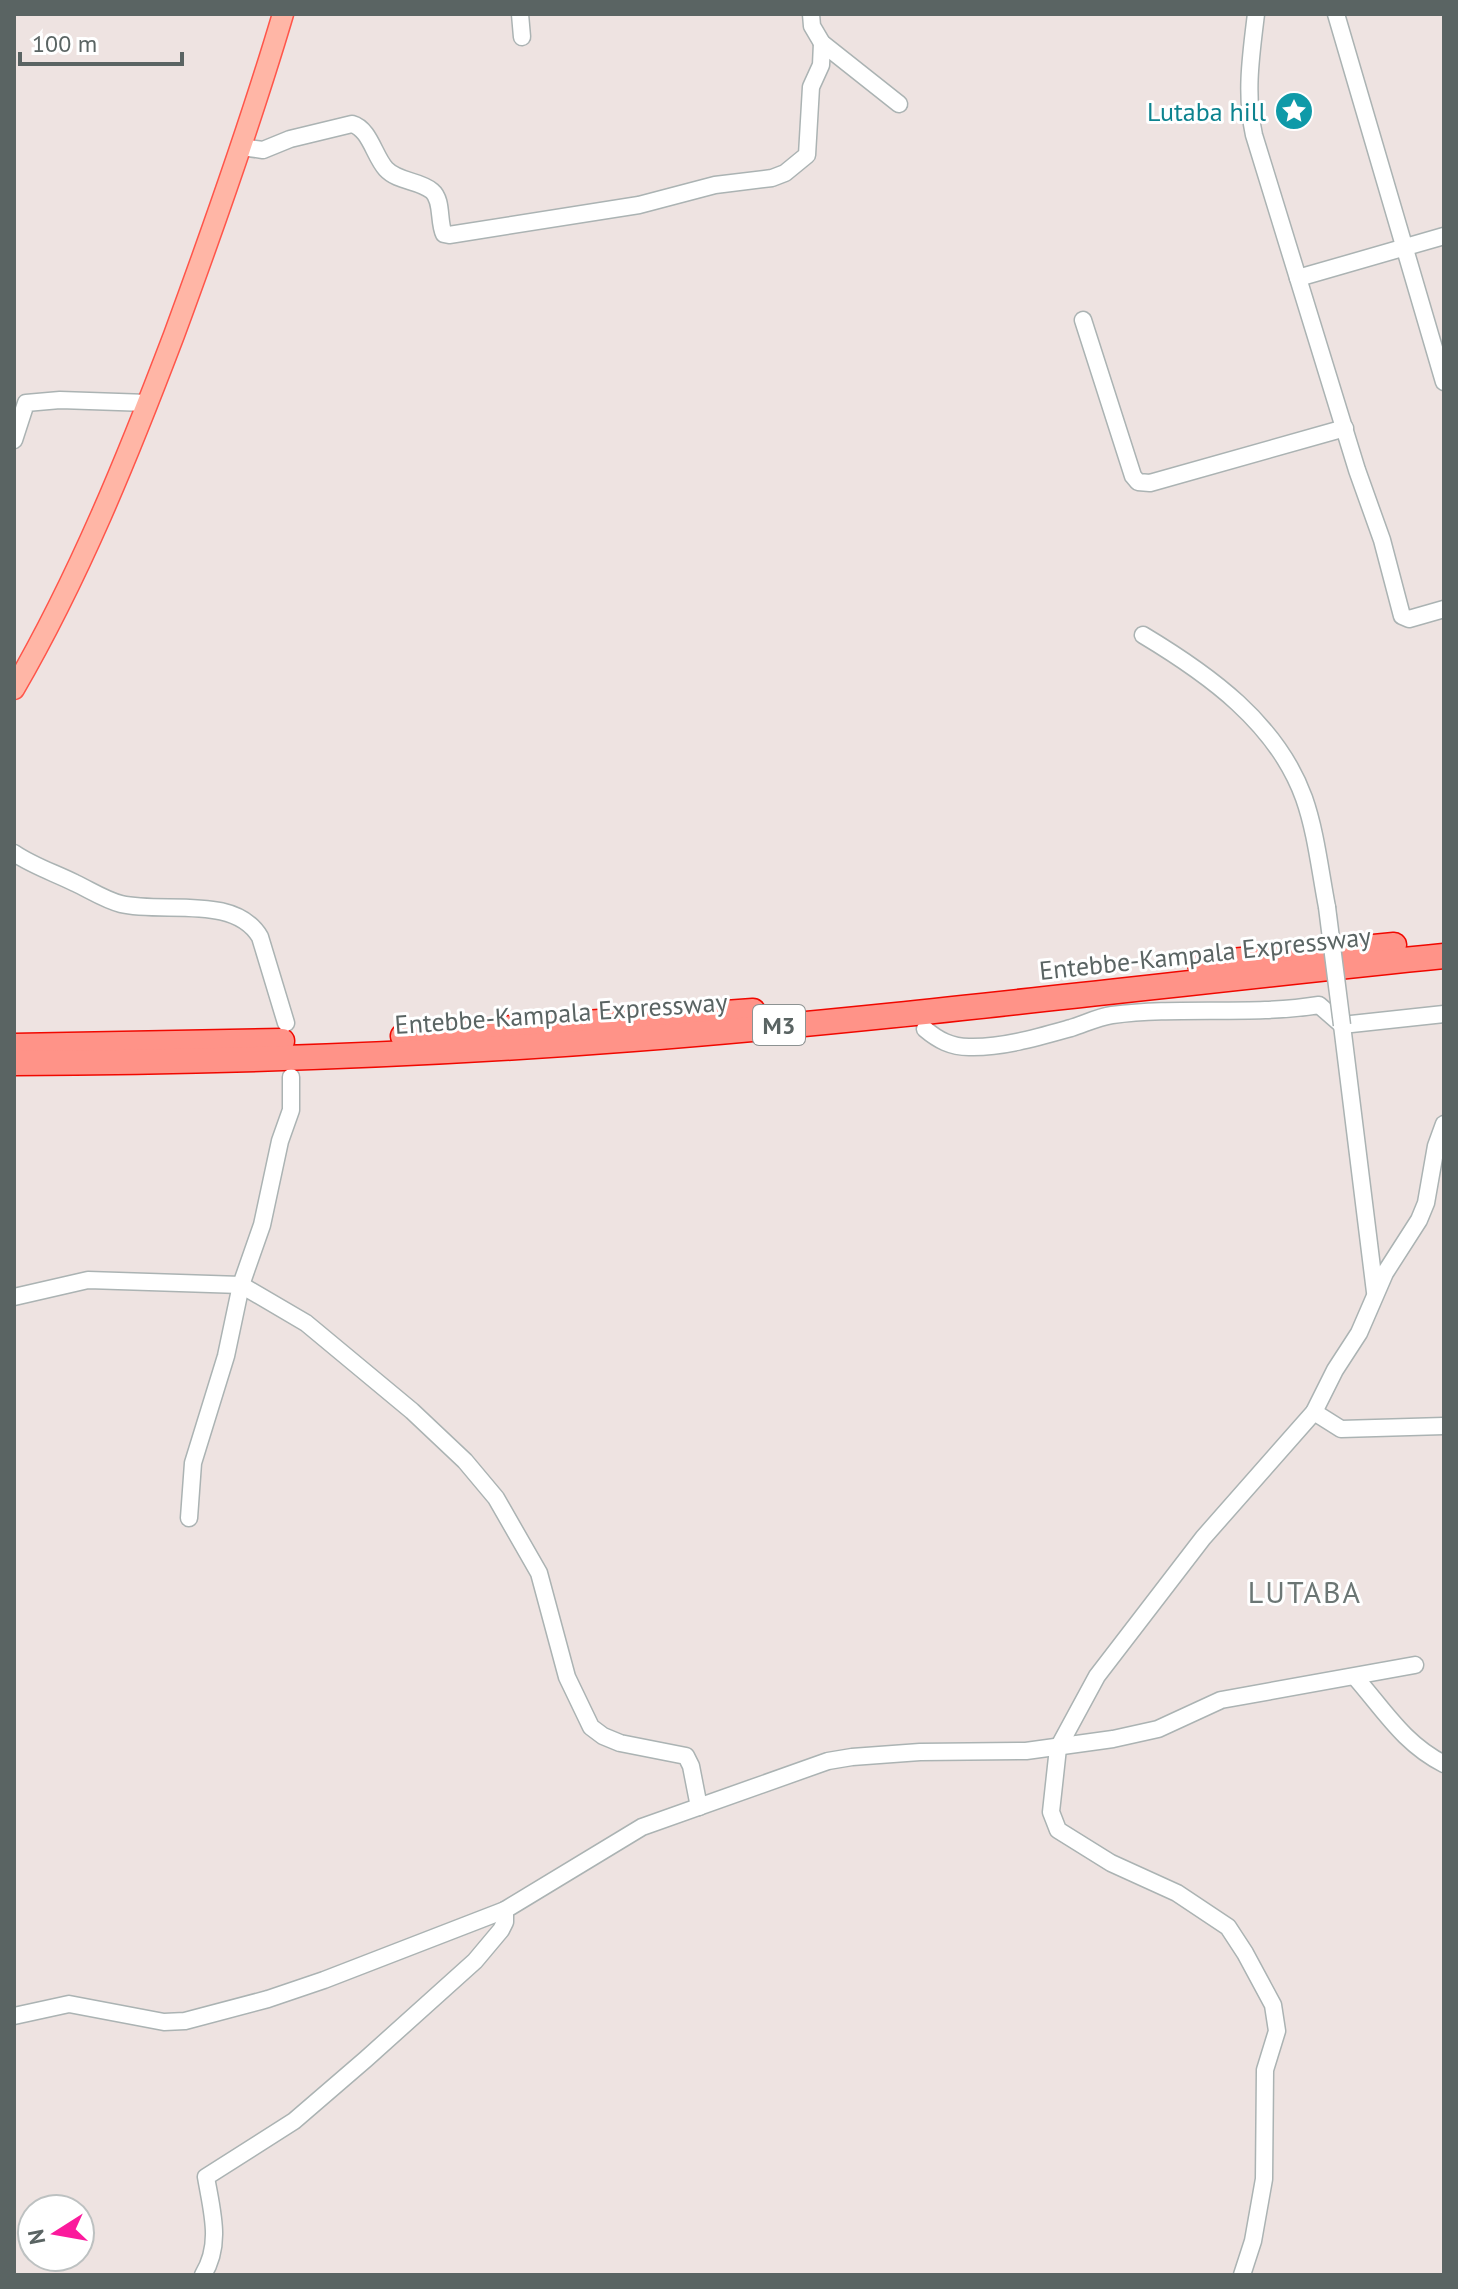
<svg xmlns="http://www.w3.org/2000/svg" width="1458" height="2289" viewBox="0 0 1458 2289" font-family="'PT Sans',sans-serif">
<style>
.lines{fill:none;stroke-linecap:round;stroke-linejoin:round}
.minor-casing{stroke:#abb3b3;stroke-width:19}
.major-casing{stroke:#ff554a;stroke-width:23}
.highway-casing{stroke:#f00800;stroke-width:27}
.minor{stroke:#fff;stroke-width:16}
.major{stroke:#ffb6a6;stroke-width:20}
.highway{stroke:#ff9388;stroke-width:24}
.minor-bridge-casing{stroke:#abb3b3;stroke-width:19;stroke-linecap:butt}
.minor-bridge{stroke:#fff;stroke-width:16}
.labels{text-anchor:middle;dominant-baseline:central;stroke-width:6;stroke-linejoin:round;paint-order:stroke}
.shield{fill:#fff;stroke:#8c9292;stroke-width:2}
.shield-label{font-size:24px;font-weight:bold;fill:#5a6463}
.culture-label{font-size:26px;fill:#0d838f;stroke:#fff;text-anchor:end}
.street-label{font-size:26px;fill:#5a6463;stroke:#fff}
.quarter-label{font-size:30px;letter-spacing:2px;fill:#6b7674;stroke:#fff}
</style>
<rect width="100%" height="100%" fill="#eee3e1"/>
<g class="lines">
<!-- minor casing -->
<g class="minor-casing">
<g id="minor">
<path d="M520,14L522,37"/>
<path d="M811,14L812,26L822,43L899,104"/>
<path d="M1256,14C1251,55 1245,94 1254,135L1357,470L1382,540L1402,616L1409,619L1444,609"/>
<path d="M1336,14L1444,382"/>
<path d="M241,147L263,150L290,139L352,124C370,129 374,156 386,169C398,182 419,180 432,191C443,200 438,222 444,234L449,235L639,205L715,185L772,178L785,173L807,155L811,87L821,65L822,43"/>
<path d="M1298,278L1444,236"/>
<path d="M1083,320L1133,476L1138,482L1150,483L1345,428"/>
<path d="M14,440L26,403L60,400L148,403"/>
<path d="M1143,635C1208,674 1277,723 1304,798C1316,832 1320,871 1327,907"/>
<path d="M14,853C33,866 55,873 75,883C90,890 105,900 121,904C163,914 235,894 260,937L286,1023"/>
<path d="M1342,1025L1375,1292"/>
<path d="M925,1029C938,1040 951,1047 969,1047C1002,1048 1039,1037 1071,1028C1084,1024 1098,1017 1112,1015C1181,1006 1251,1016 1319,1005L1342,1025L1444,1014"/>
<path d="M14,1297L88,1280L241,1285L306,1323L412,1411L465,1461L496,1498L539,1573L567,1677L591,1727L603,1736L620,1743L686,1756L691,1766L699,1807"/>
<path d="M1314,1412L1341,1429L1444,1426"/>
<path d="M189,1518L193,1463L226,1356L241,1285L262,1225L280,1141L291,1110V1077"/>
<path d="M1355,1677C1384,1710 1404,1744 1444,1764"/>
<path d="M14,2016L69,2004L164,2022L185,2021L268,1999L324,1980L505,1910"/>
<path d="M203,2275C222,2244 212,2212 206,2177L294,2121L366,2059L475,1961L501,1930L505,1922V1910L642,1827L828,1761L852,1757L920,1752L1026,1751L1113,1739L1158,1729L1221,1700L1415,1665"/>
<path d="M1242,2275L1253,2241L1264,2179L1265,2070L1277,2031L1273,2005L1245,1953L1228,1927L1177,1893L1111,1863L1058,1830L1051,1812L1058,1748L1097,1676L1203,1538L1314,1412L1335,1370L1359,1333L1385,1273L1419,1220L1426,1203L1436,1146L1444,1124"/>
</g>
</g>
<!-- major casing -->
<g class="major-casing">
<path id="major" d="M14,689C79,577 128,456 174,335C213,229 251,122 283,14"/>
</g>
<!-- highway casing -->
<g class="highway-casing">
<g id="highway">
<path d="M1200,964L1394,945"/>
<path d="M403,1036L753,1011"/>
<path d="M14,1046L282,1041"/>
<path d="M14,1063C220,1062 428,1055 633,1039C904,1018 1174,983 1444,956"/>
</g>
</g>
<!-- minor -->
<use href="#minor" class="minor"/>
<!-- major -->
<use href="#major" class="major"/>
<!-- highway -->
<use href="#highway" class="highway"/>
<!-- minor-bridge casing -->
<g class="minor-bridge-casing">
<path id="minor-bridge" d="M1327,907L1342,1025"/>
</g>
<!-- minor-bridge -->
<use href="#minor-bridge" class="minor-bridge"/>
</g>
<!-- icons -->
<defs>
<g id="sight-disc" transform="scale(2)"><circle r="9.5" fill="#0f9aa8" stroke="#fff"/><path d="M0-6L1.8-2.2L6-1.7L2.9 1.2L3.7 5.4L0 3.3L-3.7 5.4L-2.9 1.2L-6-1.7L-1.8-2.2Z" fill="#fff"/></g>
</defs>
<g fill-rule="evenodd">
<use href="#sight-disc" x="1294" y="111"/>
</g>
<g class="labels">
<!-- shield labels -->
<rect class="shield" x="753" y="1005" width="52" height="40" rx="6"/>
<g class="shield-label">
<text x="779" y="1025">M3</text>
</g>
<!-- culture labels -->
<g class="culture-label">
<text x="1266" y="111">Lutaba hill</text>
</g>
<!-- street labels -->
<g class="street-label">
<text transform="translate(1205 953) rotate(-6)">Entebbe-Kampala Expressway</text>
<text transform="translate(561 1013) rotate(-4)">Entebbe-Kampala Expressway</text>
</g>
<!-- quarter labels -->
<g class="quarter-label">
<text x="1305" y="1591">LUTABA</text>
</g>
</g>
<!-- border -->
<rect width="1458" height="2289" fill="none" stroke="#5a6463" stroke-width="32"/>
<!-- north arrow -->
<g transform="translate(56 2233) rotate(259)"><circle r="38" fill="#ffffff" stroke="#bdc1c1" stroke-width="2"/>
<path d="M0-6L14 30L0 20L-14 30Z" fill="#fb1a9c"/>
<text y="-12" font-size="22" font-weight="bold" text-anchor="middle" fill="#5a6463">N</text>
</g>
<!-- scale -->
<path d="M20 52v12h162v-12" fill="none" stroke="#5a6463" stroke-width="4"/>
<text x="32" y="52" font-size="24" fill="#5a6463" stroke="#ffffff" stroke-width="6" paint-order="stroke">100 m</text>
</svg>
